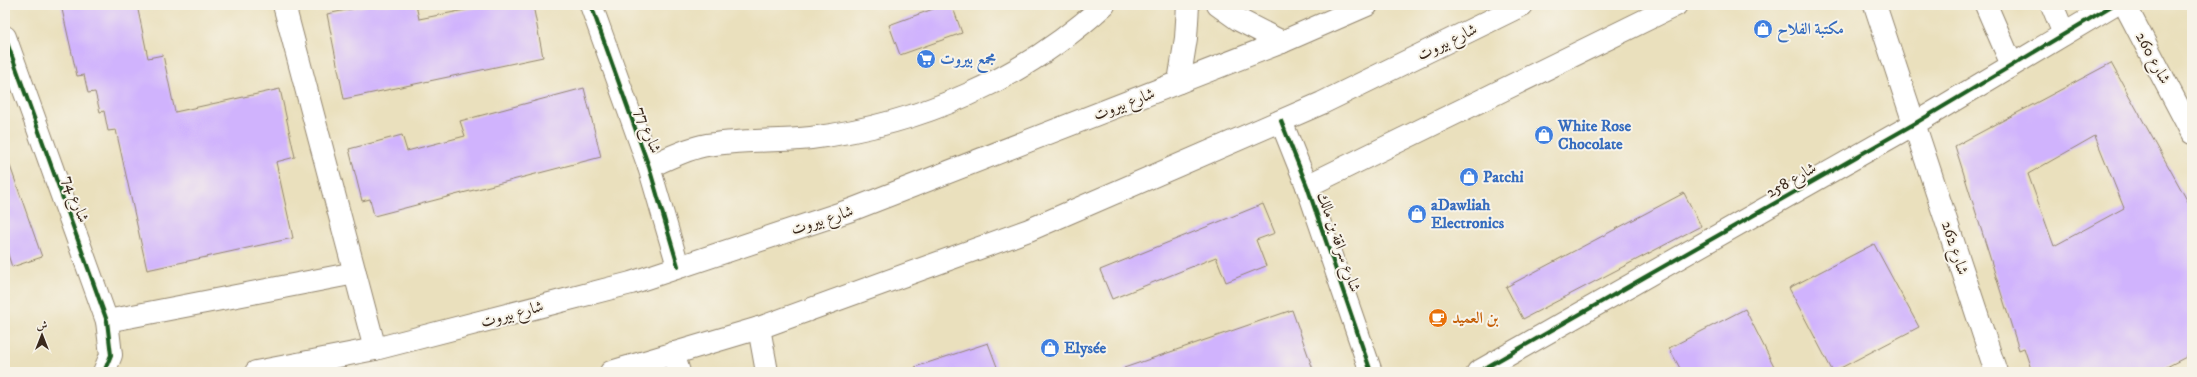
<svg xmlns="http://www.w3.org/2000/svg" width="2197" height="377" viewBox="0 0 2197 377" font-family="'IM FELL DW Pica',Amiri,serif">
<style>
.building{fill:#d0b3fd;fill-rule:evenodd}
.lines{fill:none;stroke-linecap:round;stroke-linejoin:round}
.minor-casing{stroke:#92856e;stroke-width:24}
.major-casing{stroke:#92856e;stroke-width:24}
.minor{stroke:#fff;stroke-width:22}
.major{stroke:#fff;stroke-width:22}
.cycleway-casing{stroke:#f7f3e8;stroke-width:6}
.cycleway{stroke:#1b5e20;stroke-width:4}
.labels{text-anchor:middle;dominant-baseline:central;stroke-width:4;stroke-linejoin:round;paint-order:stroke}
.shop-label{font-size:16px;font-weight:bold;fill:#366cbe;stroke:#f7f3e8;text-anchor:start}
.street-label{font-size:16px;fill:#3b2a1e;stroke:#f7f3e8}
.food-label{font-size:16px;font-weight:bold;fill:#c56008;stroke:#f7f3e8;text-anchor:start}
</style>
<rect width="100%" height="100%" fill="#f7f3e8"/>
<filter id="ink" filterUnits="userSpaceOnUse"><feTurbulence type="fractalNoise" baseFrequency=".025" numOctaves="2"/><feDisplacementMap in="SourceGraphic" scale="8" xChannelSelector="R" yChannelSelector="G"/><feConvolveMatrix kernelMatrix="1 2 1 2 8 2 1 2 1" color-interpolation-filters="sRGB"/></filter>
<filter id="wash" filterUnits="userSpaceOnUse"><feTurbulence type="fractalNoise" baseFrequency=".012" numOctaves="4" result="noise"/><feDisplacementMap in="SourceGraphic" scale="16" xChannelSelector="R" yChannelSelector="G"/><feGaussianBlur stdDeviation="0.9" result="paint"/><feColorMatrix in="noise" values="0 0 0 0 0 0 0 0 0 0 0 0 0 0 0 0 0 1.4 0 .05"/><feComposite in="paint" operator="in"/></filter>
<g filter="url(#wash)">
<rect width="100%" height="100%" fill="#eae0bd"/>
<g id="blocks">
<!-- building -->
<g class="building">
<path d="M61,5H137L148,58L163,55L175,112L280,89L295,157L276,162L293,238L147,270L116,130L108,131L104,111L100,112L95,92L88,93L84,75L77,76Z"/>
<path d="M370,5H416L419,19L490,5H533L543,57L344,99L327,14Z"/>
<path d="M944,5H952L962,33L900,55L889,25Z"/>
<path d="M2111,63L2192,209V354L2157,372H2032L2024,348L2019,350L1955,146ZM2095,136L2124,208L2054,246L2028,174Z"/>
<path d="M584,88L601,157L374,216L370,199L362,201L349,149L402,135L407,151L465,136L460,121Z"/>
<path d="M9,163L42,257L12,267L5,245V164Z"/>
<path d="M1684,193L1701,226L1523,319L1506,287Z"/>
<path d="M1263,204L1275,233L1256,240L1266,266L1226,282L1216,257L1112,299L1100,270Z"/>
<path d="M1874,244L1919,327L1833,372L1789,288Z"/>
<path d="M1745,309L1777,372H1682L1669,348Z"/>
<path d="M1292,310L1314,372H1125L1124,368Z"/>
<path d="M988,343L999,372H916L915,367Z"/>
</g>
</g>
</g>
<g filter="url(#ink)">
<use href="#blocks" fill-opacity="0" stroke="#92856e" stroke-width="1"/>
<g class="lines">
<!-- minor casing -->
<g class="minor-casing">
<g id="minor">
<path d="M284,5L375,349"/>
<path d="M591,5L649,167L678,266"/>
<path d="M1218,5L1239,20L1282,42"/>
<path d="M1875,5L1996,372"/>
<path d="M1986,5L2012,65"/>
<path d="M2052,5L2064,34"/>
<path d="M2125,5L2192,133"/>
<path d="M5,37L107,321L111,355L104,372"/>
<path d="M1179,82L1186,38L1188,5"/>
<path d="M1281,121L1307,186L1371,372"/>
<path d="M649,167C666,159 684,150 702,146C738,139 775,142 811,138C921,124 1022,80 1104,5"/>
<path d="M1307,186L1676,5"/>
<path d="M107,321L355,273"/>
<path d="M759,328L767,372"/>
<path d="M673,353L679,372"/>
<path d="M1478,372L1914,124L2113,5"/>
</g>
</g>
<!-- major casing -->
<g class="major-casing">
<g id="major">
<path d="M256,372L375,349L631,283L851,210L1282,42L1367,5"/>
<path d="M611,372L759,328L1029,230L1322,103L1522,5"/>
</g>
</g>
<!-- minor -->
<use href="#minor" class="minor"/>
<!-- major -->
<use href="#major" class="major"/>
<!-- cycleway casing -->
<g class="cycleway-casing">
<g id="cycleway">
<path d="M591,5L649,167L678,266"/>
<path d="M5,37L107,321L111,355L104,372"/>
<path d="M1281,121L1307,186L1371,372"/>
<path d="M1478,372L1914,124L2113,5"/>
</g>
</g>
<!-- cycleway -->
<use href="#cycleway" class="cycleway"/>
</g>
</g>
<!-- icons -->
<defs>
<g id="shop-disc" transform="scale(1)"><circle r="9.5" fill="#3f7fe0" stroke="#f7f3e8"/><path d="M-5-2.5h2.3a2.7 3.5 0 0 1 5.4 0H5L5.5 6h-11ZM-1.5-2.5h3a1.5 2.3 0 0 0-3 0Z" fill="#fff"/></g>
<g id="supermarket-disc" transform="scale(1)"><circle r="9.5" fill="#3f7fe0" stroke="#f7f3e8"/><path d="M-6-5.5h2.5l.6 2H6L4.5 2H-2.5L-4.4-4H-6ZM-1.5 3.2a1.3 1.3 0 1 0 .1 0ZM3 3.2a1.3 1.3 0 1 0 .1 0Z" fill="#fff"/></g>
<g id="cafe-disc" transform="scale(1)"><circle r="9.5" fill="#e8710a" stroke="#f7f3e8"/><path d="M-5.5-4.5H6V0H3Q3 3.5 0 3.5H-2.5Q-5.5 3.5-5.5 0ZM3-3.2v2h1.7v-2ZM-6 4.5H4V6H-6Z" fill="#fff"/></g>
</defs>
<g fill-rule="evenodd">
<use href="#shop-disc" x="1763" y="29"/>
<use href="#supermarket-disc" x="926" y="59"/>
<use href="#shop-disc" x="1544" y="135"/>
<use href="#shop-disc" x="1469" y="177"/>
<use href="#shop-disc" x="1417" y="214"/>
<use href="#cafe-disc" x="1438" y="318"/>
<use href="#shop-disc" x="1050" y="348"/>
</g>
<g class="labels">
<!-- shop labels -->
<g class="shop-label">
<text x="1777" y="29">مكتبة الفلاح</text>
<text x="940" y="59">مجمع بيروت</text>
<text x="1558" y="126">White Rose<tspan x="1558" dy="18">Chocolate</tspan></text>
<text x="1483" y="177">Patchi</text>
<text x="1431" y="205">aDawliah<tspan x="1431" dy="18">Electronics</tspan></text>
<text x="1064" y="348">Elysée</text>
</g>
<!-- street labels -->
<g class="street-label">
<text transform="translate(1447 42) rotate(-26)">شارع بيروت</text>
<text transform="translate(2153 58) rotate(62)">شارع 260</text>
<text transform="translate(1124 104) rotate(-21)">شارع بيروت</text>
<text transform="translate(648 130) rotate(70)">شارع 77</text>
<text transform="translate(1791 180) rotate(-30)">شارع 258</text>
<text transform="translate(76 199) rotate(70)">شارع 74</text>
<text transform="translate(822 220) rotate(-18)">شارع بيروت</text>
<text transform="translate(1339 242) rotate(71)">شارع سراقة بن مالك</text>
<text transform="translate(1955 248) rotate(72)">شارع 262</text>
<text transform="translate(512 314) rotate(-15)">شارع بيروت</text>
</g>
<!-- food labels -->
<g class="food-label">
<text x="1452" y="318">بن العميد</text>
</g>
</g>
<!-- margin -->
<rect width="2197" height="377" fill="none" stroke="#f7f3e8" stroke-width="20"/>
<!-- north arrow -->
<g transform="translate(42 335)" stroke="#f7f3e8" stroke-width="3" paint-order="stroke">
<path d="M0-3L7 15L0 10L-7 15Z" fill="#3b2a1e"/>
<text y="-6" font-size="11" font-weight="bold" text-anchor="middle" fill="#3b2a1e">ش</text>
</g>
</svg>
